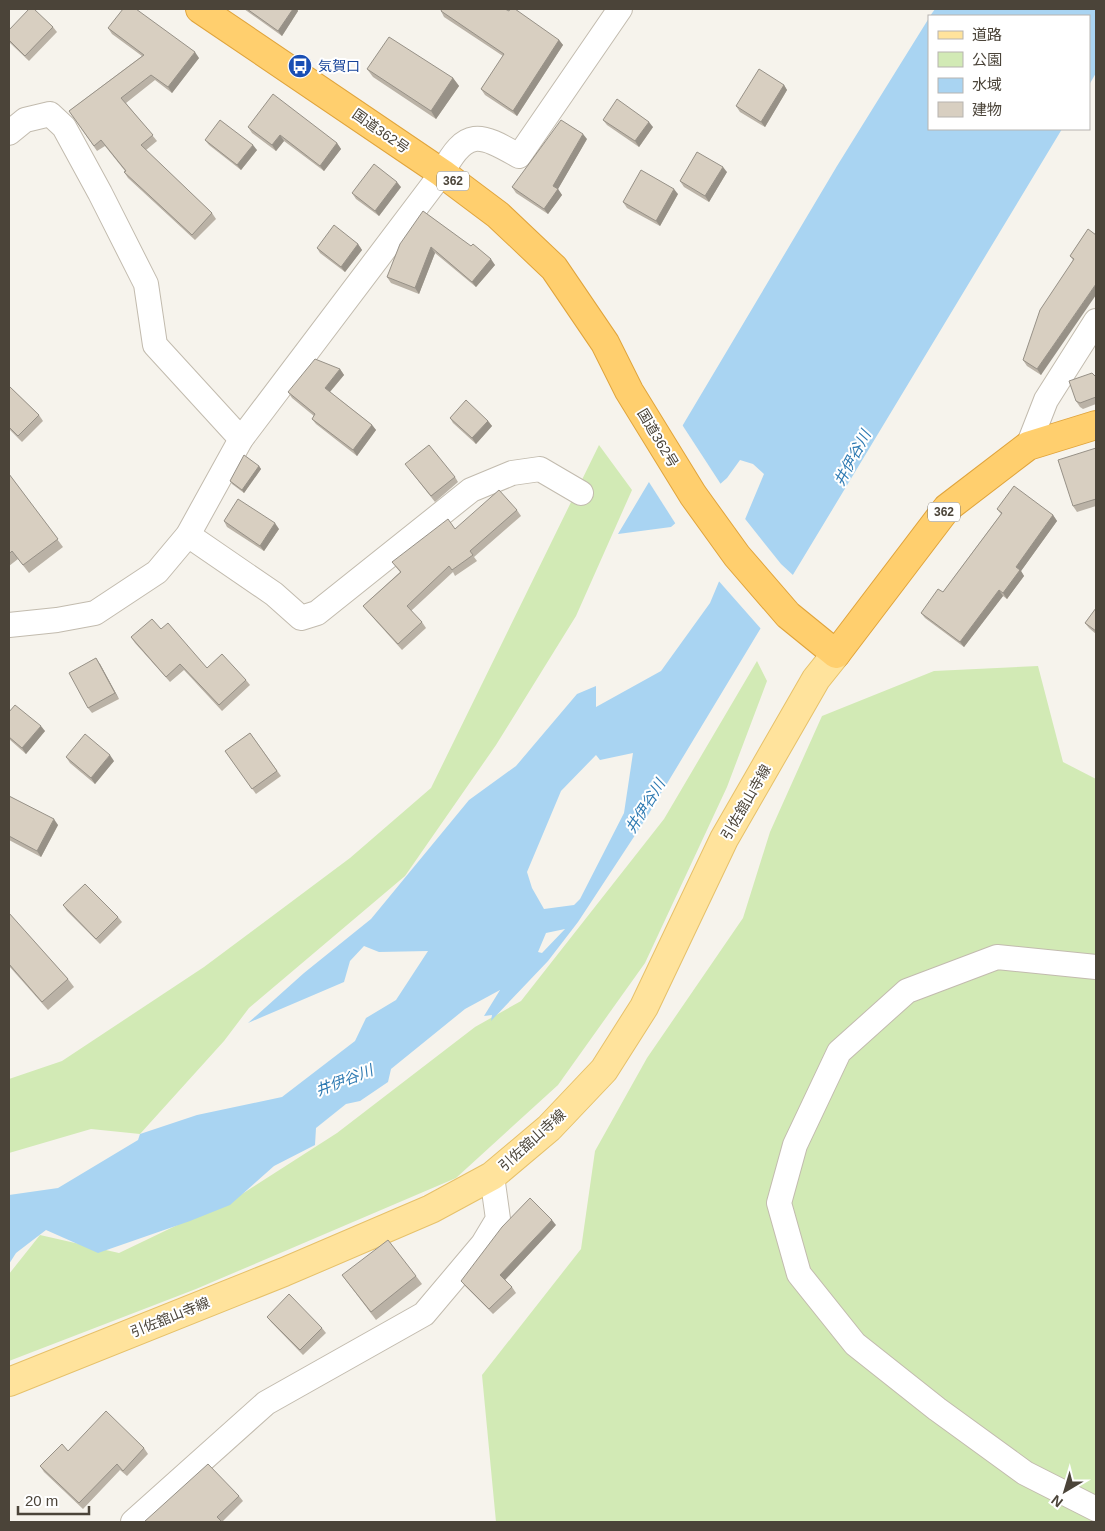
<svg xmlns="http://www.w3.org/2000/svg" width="1105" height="1531" viewBox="0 0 1105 1531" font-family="Arial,'Noto Sans JP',sans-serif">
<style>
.green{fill:#d2eab5}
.water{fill:#a9d4f2;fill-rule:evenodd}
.pier{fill:#f6f3ec}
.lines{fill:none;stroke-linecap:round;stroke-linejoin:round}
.minor-casing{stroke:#c2bbae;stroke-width:26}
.major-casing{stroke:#e6c16a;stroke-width:30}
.highway-casing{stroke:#e0a43c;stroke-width:30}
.minor{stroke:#fff;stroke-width:24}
.major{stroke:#ffe39c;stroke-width:28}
.highway{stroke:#ffcf6e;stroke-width:28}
.wall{fill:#bab2a6}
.shaded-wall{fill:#979187}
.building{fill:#d8cfc1;stroke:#979187}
.labels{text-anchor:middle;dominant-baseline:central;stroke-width:4;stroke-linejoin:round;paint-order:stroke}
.shield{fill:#fff;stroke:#817c74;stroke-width:1}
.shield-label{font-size:12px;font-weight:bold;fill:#4b4439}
.transit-label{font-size:14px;fill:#164399;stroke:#fff;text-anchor:start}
.street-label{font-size:14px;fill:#4b4439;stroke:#fff}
.water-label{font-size:15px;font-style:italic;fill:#2e7ab2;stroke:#fff}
</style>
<rect width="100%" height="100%" fill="#f6f3ec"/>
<!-- green -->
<g class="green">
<path d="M599,445L632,490L576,616L496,745L405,876L249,1008L224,1041L140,1134L91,1129L9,1153V1079L62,1061L204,967L350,858L431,788Z"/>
<path d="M757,661L767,681L727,787L645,963L558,1085L456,1178L196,1289L9,1361V1274L40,1235L119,1253L242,1194L337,1133L475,1027L521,1001L664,819Z"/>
<path d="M1038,666L1063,762L1096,779V1522H496L482,1375L581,1249L595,1151L647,1058L743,918L770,832L822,716L934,671Z"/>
</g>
<!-- water -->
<g class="water">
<path d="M935,9H1096V73L1089,85V16H930Z"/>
<path d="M929,18V129H1062L645,820L578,922L548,961L491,1021L492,1015L484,1016L500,990L465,1009L391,1069L388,1082L360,1101L346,1104L316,1128L315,1145L274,1166L230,1205L190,1221L98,1253L46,1230L16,1253L9,1264V1195L58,1188L138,1140L140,1134L197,1115L282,1097L355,1041L366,1018L396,1000L428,951L379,952L364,946L350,961L344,982L248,1023L304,973L371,919L469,800L516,766L577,694L596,686V707L661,671L710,603L764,474L753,464L740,460L727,478L671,527L618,534L837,166ZM633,753L624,813L580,899L574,905L544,909L532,888L527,872L561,791L596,755L600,760ZM565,929L542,953L538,952L546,933Z"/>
</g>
<!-- pier -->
<g class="pier">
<path d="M681,423L722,486L677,526L647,479Z"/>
<path d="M742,515L781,564L794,576L762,630L717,579Z"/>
</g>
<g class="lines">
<!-- minor casing -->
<g class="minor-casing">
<g id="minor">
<path d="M9,133L25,120L50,114L64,127L100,193L146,284L155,345L241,439"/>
<path d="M1028,446L1046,400L1096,321"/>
<path d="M188,535L274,594L301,618L317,613L471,490L512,473L540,469L581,493"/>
<path d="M9,625L57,620L95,613L157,572L188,535L241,439L442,173C466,128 479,133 519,156L620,9"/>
<path d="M1096,967L997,957L907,991L839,1052L795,1145L779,1203L799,1274L855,1344L937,1409L1025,1473L1096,1509"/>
<path d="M133,1522L266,1403L424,1314L483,1244L498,1219L492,1176"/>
</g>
</g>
<!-- major casing -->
<g class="major-casing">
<path id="major" d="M9,1382L284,1272L431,1209L492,1176L549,1128L604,1070L644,1007L724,839L816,679L836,654"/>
</g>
<!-- highway casing -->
<g class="highway-casing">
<path id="highway" d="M200,9L442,173L498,215L554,268L605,343L629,391L693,495L737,556L788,615L836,654L947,508L1028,446L1096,425"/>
</g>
<!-- minor -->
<use href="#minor" class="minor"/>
<!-- major -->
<use href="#major" class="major"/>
<!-- highway -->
<use href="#highway" class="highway"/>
</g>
<!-- wall -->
<g class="wall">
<path d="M244,9H297L298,11L282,36Z"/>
<path d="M441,11H509L559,40L563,45L517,116L485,95L481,89L503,56L444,17Z"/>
<path d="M53,27L57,32L29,61L9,42V30Z"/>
<path d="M108,28L199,58L172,93L155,80L126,103L157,141L146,150L212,213L216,219L195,240L128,178L124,172L125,171L105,146L97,151L69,111L142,56L112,34Z"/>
<path d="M367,69L453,78L459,86L436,119L373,77Z"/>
<path d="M784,85L787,90L765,127L740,112L736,106Z"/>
<path d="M603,120L653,127L639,147L607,125Z"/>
<path d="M248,127L337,143L341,149L324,171L284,141L276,151L252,133Z"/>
<path d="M587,139L558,189L562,195L548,214L516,193L512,187Z"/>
<path d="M205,140L257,150L241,170L209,145Z"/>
<path d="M727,172L709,202L684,187L680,181Z"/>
<path d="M401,187L379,216L356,199L352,193Z"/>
<path d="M678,194L660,226L627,208L623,202Z"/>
<path d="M423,211L495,265L476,287L435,253L419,294L391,283L387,277Z"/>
<path d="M1088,229L1041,375L1027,366L1023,360L1073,260L1070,256Z"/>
<path d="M358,244L362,250L345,272L320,253L317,248Z"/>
<path d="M340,369L344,375L330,392L372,425L376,430L357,456L316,424L312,419L314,416L292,398L288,392Z"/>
<path d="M1096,377V404L1083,409L1080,407L1076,401Z"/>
<path d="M9,386L39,415L43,421L22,442L9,429Z"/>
<path d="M450,418L488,421L492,426L476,444L453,423Z"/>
<path d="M1096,448V506L1077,512L1073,506Z"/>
<path d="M259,466L261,469L244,493L232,484L230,481Z"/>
<path d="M409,469L455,477L458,482L435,502Z"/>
<path d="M9,474L63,547L29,573L18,559L9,566Z"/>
<path d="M997,509L1053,515L1057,521L1021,571L1024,576L1007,599L1003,596L964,647L925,618L921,613L943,592L1001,514Z"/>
<path d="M517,510L521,516L474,557L477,561L455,576L453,572L411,611L422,622L426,628L402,650L367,611L363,606L400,572L392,562L455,529Z"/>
<path d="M224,521L279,529L264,551L227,527Z"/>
<path d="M1096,608V634L1089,628L1085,623Z"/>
<path d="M161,629L207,668L246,680L250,685L222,711L184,670L170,682L135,643L131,637Z"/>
<path d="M100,664L119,699L92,713L88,708Z"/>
<path d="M9,712L45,731L26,754L9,739Z"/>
<path d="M250,733L281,776L256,794L225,751Z"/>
<path d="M66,757L114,761L95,784L70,763Z"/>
<path d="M9,796L58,825L41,857L9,840Z"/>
<path d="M63,905L118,917L122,922L100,944L67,911Z"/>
<path d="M9,914L68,979L74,987L48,1010L9,966Z"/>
<path d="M556,1225L505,1280L512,1287L516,1293L493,1314L465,1286L461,1281Z"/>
<path d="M342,1275L416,1276L422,1284L376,1320Z"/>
<path d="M267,1317L322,1328L326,1333L303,1355L271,1322Z"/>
<path d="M144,1448L148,1454L127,1476L120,1470L83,1509L44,1472L40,1466L68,1451Z"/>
<path d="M239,1496L243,1501L222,1522H144Z"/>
</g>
<!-- shaded-wall -->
<g class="shaded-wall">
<path d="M293,9H297L298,11L282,36L278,31Z"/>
<path d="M559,40L563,45L517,116L513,111Z"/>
<path d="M195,52L199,58L172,93L168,87Z"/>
<path d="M453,78L459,86L436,119L431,111Z"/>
<path d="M784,85L787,90L765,127L761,122Z"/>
<path d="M649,122L653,127L639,147L635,141Z"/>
<path d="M583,134L587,139L558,189L562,195L548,214L544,209L553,186Z"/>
<path d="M280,135L284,141L276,151L272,145Z"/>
<path d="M337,143L341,149L324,171L320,166Z"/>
<path d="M253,145L257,150L241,170L237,165Z"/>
<path d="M723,167L727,172L709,202L705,196Z"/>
<path d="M397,182L401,187L379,216L375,211Z"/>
<path d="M674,189L678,194L660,226L656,221Z"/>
<path d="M358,244L362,250L345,272L341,267Z"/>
<path d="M431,247L435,253L419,294L415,288Z"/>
<path d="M491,259L495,265L476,287L472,282Z"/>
<path d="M1096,284V295L1041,375L1037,369Z"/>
<path d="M340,369L344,375L328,394L325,388Z"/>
<path d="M488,421L492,426L476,444L472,438Z"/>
<path d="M372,425L376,430L357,456L353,450Z"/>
<path d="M259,466L261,469L244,493L242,490Z"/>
<path d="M1053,515L1057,521L1021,571L1024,576L1007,599L1003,593L1016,567Z"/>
<path d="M275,523L279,529L264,551L260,546Z"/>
<path d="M999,590L1003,596L964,647L960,642Z"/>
<path d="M96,658L100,664L119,699L115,693Z"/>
<path d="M41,726L45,731L26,754L22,748Z"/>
<path d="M110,755L114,761L95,784L91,778Z"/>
<path d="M54,819L58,825L41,857L37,851Z"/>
<path d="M552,1220L556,1225L504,1281L500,1275Z"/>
</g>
<!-- building -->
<g class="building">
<path d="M29,9H34L53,27L25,56L9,40V30Z"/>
<path d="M123,9H136L195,52L168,87L151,75L121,98L153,135L141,145L212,213L192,235L124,172L126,171L101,140L94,146L69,111L144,55L108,28Z"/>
<path d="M247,9H293L278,31Z"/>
<path d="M442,9H505L509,11L510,9H515L559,40L513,111L481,89L504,54L441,11Z"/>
<path d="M389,37L453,78L431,111L367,69Z"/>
<path d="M759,69L784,85L761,122L736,106Z"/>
<path d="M273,94L337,143L320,166L280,135L272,145L248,127Z"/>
<path d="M617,99L649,122L635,141L603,120Z"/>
<path d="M220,120L253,145L237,165L205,140Z"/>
<path d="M561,120L583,134L553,186L558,189L544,209L512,187Z"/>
<path d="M697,152L723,167L705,196L680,181Z"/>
<path d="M374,164L397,182L375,211L352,193Z"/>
<path d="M641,170L674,189L656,221L623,202Z"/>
<path d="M423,211L471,246L473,244L491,259L472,282L431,247L415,288L387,277L400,244Z"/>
<path d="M334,225L358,244L341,267L317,248Z"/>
<path d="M1088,229L1096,235V284L1037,369L1023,360L1040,310L1074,259L1070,256Z"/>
<path d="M315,359L340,369L325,388L372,425L353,450L312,419L315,414L288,392Z"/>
<path d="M1092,373L1096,377V397L1080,403L1076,401L1069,381Z"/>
<path d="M9,386L39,415L18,436L9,427Z"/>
<path d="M466,400L488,421L472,438L450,418Z"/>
<path d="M429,445L455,477L431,496L405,464Z"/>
<path d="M1096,448V499L1073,506L1058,460Z"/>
<path d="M244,455L259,466L242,490L230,481Z"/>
<path d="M9,474L58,539L23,565L12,551L9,554Z"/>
<path d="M1014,486L1053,515L1016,567L1020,570L1003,593L999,590L960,642L921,613L938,589L943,592L1002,513L997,509Z"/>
<path d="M499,490L517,510L470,551L473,555L452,570L449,566L407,606L422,622L398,644L363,606L401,572L392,562L448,519L455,529Z"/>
<path d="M238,499L275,523L260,546L224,521Z"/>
<path d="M1096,608V631L1085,623Z"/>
<path d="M152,619L161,629L168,623L207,668L222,654L246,680L219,705L180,664L166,677L131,637Z"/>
<path d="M96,658L115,693L88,708L69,673Z"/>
<path d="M15,705L41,726L22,748L9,737V712Z"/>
<path d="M250,733L277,771L252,789L225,751Z"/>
<path d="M85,734L110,755L91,778L66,757Z"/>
<path d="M9,796L54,819L37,851L9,836Z"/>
<path d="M85,884L118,917L96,939L63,905Z"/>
<path d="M9,913L68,979L42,1002L9,964Z"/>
<path d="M530,1198L552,1220L500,1275L512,1287L489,1309L461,1281L502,1227Z"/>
<path d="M388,1240L416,1276L371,1312L342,1275Z"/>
<path d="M289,1294L322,1328L300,1350L267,1317Z"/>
<path d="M106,1411L144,1448L123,1471L117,1464L79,1503L40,1466L62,1444L68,1451Z"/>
<path d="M208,1464L239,1496L217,1517L222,1522H144Z"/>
</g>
<!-- icons -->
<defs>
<g id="bus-disc" transform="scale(1.25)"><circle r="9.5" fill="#1a4fb4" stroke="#fff"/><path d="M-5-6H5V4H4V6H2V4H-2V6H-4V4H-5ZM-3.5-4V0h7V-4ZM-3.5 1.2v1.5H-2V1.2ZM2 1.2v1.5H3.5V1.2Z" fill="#fff"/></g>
</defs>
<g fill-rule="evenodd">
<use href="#bus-disc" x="300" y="66"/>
</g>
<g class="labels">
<!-- shield labels -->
<g class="shield">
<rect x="437" y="171.5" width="32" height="19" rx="4"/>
<rect x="928" y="502.5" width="32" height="19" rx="4"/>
</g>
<g class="shield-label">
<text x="453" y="181">362</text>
<text x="944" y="512">362</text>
</g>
<!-- transit labels -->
<g class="transit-label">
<text x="318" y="66">気賀口</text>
</g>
<!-- street labels -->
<g class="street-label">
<text transform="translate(381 131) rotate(35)">国道362号</text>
<text transform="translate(658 438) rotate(59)">国道362号</text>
<text transform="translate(746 802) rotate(-60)">引佐舘山寺線</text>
<text transform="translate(532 1140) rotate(-42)">引佐舘山寺線</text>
<text transform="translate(170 1317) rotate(-22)">引佐舘山寺線</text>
</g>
<!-- water labels -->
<g class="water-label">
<text transform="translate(852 458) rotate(-62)">井伊谷川</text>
<text transform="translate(645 806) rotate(-58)">井伊谷川</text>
<text transform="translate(344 1080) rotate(-21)">井伊谷川</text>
</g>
</g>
<!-- border -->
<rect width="1105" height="1531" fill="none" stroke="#4b4439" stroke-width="20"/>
<!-- legend -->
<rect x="928" y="15" width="162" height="115" fill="#ffffff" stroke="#b7b4b0"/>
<rect x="938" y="31" width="25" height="8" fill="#ffe39c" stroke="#b7b4b0"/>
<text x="972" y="40" font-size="15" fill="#4b4439">道路</text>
<rect x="938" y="52" width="25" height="15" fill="#d2eab5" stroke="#b7b4b0"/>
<text x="972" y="65" font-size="15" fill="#4b4439">公園</text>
<rect x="938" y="78" width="25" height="15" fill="#a9d4f2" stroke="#b7b4b0"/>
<text x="972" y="90" font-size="15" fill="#4b4439">水域</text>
<rect x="938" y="102" width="25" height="15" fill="#d8cfc1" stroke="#b7b4b0"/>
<text x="972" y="115" font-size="15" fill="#4b4439">建物</text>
<!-- north arrow -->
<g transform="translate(1065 1491) rotate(218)" stroke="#ffffff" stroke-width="4" paint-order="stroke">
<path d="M0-4L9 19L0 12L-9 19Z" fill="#4b4439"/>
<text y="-8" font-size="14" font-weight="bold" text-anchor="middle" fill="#4b4439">N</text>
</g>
<!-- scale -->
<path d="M18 1506v8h71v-8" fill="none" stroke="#4b4439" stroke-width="2.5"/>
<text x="25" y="1506" font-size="15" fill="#4b4439" stroke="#ffffff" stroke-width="4" paint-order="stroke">20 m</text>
</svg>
